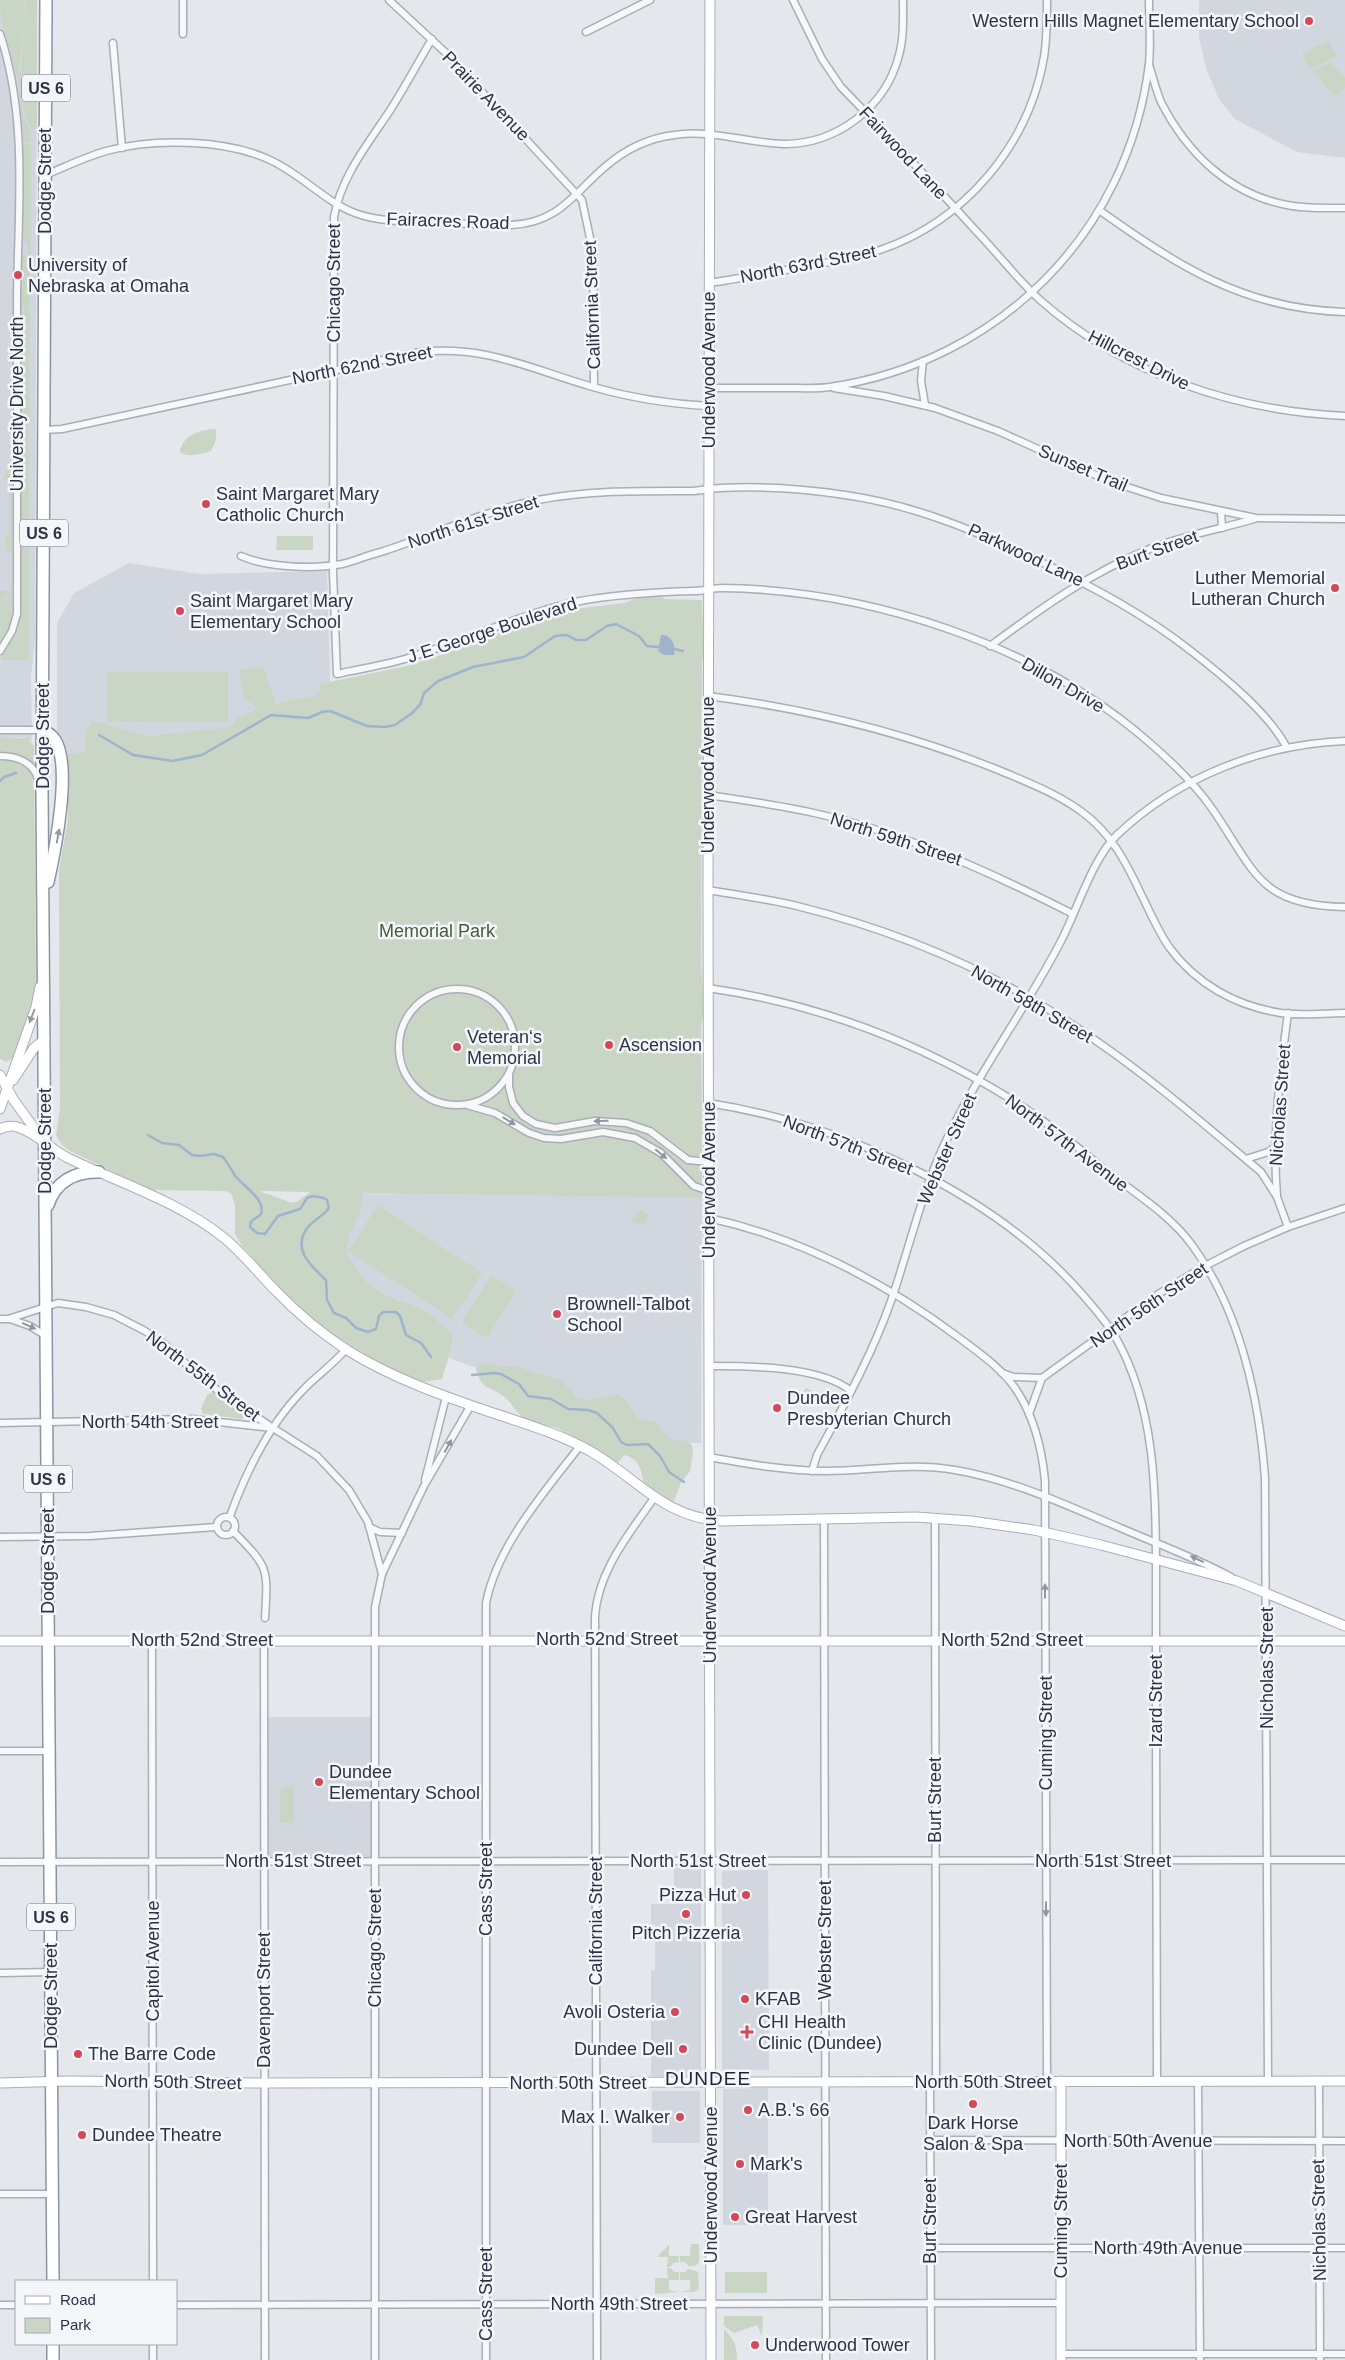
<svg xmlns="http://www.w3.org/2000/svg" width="1345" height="2360" viewBox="0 0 1345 2360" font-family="Arial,sans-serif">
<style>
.built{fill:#d2d6de}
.green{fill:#c9d6c5;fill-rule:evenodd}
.water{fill:#9fb4cc}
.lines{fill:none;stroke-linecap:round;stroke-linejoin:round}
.stream{stroke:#9fb4cc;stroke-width:2.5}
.street-casing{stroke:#a9aeb7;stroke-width:9}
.secondary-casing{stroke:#a9aeb7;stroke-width:11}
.highway-casing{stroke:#8b94a3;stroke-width:14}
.street{stroke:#f7f8fa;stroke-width:6}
.secondary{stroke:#fff;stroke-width:9}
.highway{stroke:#fff;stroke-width:11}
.oneway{fill:#959aa2}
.oneway2{fill:#9196a0}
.poi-dot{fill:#d1495b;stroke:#f4f6f9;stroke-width:2}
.labels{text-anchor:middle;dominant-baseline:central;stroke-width:5;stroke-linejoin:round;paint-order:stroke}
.shield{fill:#f4f6f9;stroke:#676e7b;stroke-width:1}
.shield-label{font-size:16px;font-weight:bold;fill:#2b3445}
.poi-label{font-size:18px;fill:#2b3445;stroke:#f4f6f9;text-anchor:start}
.street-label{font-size:18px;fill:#2b3445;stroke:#f4f6f9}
.park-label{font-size:18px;fill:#3f6138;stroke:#f4f6f9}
.neighbourhood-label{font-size:19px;letter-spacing:1px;fill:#1d2536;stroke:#f4f6f9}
</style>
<rect width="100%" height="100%" fill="#e4e7ec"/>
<!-- built -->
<g class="built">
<path d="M0,0H37L35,639L31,676L32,741L25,737H0Z"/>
<path d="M1199,0H1345V158L1297,152L1235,119L1219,99L1206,68L1199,37Z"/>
<path d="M129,563L199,574L327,571L330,682L321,684V694L318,697L299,698L276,704L233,728L68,754L63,739L57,730V623L74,593Z"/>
<path d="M346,1193L702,1198L701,1443L667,1442L514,1373L471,1366L444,1356L358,1284L344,1253Z"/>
<rect x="268" y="1717" width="103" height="140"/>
<path d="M674,1868H701V2076H651V1971L655,1970V1924H651V1904H674Z"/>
<path d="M768,1870L769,2070H722V1871Z"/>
<path d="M768,2088V2225H723V2089Z"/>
<rect x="652" y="2091" width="48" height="52"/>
</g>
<!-- green -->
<g class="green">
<path d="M0,0H24L25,20L19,65L23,116L30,131L31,142H23C22,118 21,95 16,72C10,45 0,28 0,0Z"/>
<path d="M26,0H37V130L36,128L32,131C31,126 27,122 26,117C16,81 25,37 26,0Z"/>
<path d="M1329,41L1336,57L1309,69L1302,54Z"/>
<path d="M1331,63L1345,78V87L1338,95H1333L1313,71Z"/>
<path d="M31,144L29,426H24L23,434L21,433L22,312H24V308L22,307V256H28L27,243L22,242L23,145Z"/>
<path d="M25,429H29V660H0L17,632L21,615V453L25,452Z"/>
<path d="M216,429V440L211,451C202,454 189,458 180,452C182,435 202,429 216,429Z"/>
<path d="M12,466V552L10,553L7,551L4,538L9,536V484L4,480L6,471Z"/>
<path d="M277,536H313V550H276Z"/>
<path d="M11,582L12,585L11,623L0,644V591H8V595L3,599L5,602L11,590L9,585Z"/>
<path d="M658,595L665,599L702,600C702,613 705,653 702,661L701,965L704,1009L701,1026L702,1121L705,1131L702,1136V1198L362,1193C366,1219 342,1232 348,1255C349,1259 353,1264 356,1268C371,1293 386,1295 412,1305C426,1310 442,1324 452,1335V1346L442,1379L424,1382L400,1375L323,1329L293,1302L243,1247L235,1234V1206L232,1195L226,1191L150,1190L70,1151L62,1145L56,1135L60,1108L59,871L68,818V754L86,751V730L92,722H98L142,735L151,736L232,727L236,718L257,710L255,706L244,698L239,670L263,667L276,704L299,698L315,697L320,691V684L407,666L459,649L505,631L582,608L625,603L642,596ZM261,1192V1191L310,1192C289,1209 294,1202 273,1196C269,1194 265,1194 261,1192Z"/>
<path d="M107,672H228V722L107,721Z"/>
<path d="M0,737L28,738L34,746L36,988L35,998L13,1058L6,1062L0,1059Z"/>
<path d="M378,1205L482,1273L452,1319L348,1251Z"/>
<path d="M639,1210L649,1214L645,1224L631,1222Z"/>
<path d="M491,1275L516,1290L487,1338L462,1322Z"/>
<path d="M486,1363L503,1367L516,1366L536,1373L555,1378L562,1381L578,1398L587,1400L618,1394L629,1404L636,1417L656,1423L670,1439L686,1441L692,1445L693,1451L690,1471L681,1483L674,1501L669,1502L644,1486C642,1471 640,1459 624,1455L618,1463L612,1462L607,1456C595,1450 582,1443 570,1436C565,1434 562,1430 557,1428C545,1424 535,1425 524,1418C515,1412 512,1402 503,1396C488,1385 480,1390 476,1367Z"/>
<path d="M806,1388L824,1397L820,1405L801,1395Z"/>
<path d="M213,1392L244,1414L243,1419L203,1414L201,1409L207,1395Z"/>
<path d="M283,1787H294V1823H280V1791Z"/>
<path d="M691,2244H699V2262L695,2266H689L685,2262H680V2256H690Z"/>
<path d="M669,2245V2256H679V2262L673,2263L670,2267H667L668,2257H657Z"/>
<path d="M667,2268H671L674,2272H679V2280H669V2290L679,2292L655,2294V2278H668Z"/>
<path d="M688,2269L698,2272L699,2289L694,2292H680L690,2290V2280H680V2272H685Z"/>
<rect x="725" y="2272" width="42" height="21"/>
<path d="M724,2316H763L762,2336L757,2325L734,2333L724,2326Z"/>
<path d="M724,2329C734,2339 737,2346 737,2360H724Z"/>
</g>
<!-- water -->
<path class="water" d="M661,635C672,634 676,646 674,655H664L658,651Z"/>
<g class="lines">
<!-- stream -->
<g class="stream">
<path d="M675,649L683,651"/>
<path d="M99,735L133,755L173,761L202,755L271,715L308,718L322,712L330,711L367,726L385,727L395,725L411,714L420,705L424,693L438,681L473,667L524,657L555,636L567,635L576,640H586L607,626L616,624L639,636L647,646L658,647"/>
<path d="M0,781L4,777L16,773"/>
<path d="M148,1135L162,1143L179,1145L192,1155L200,1156L214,1154L223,1157C228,1163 231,1170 236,1177C244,1186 266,1200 261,1214C256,1220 250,1218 250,1227L257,1233L265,1234L278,1216L300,1209L307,1198L313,1196L324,1198L327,1200L329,1208C323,1216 314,1220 308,1227C291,1249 311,1266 326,1280L327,1300L334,1313L346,1318L356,1328L368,1332L376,1329L379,1316L383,1312H396L400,1316L406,1335L421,1343L431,1357"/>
<path d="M472,1375L495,1373L501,1374L519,1384L528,1396L551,1399L568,1409L588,1410L597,1413L613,1428L621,1442L627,1445L648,1444L660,1456L669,1472L684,1482"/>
</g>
<!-- street casing -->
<g class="street-casing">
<g id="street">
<path d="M183,0V34"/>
<path d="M389,0L447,54L582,200L593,252L594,387"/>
<path d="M793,0L822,59L841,87C888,135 933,184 978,233C999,255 1018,280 1040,300C1124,374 1234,411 1345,416"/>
<path d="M586,32L650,0"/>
<path d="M0,34C28,118 18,210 17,297C16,403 17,509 17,614L12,631L0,651"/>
<path d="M432,39C417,64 404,89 389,112C367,145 341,177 334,217L333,573L337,674C362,668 389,665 414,656C468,639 520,615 575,602C615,594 654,592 694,591C703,591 713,588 722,588C870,590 1039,645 1151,744C1174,764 1196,785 1213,810C1255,871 1259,906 1345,907"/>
<path d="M113,43L122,148"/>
<path d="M1149,65C1153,77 1156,90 1161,102C1187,153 1229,194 1287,205C1306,209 1326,208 1345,208"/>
<path d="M45,175C65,167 85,157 106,151C153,138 226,139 270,160C301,174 324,201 355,213C381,223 413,221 440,222C463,223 487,226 511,225C559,223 574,193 606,166C626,149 649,138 674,135C711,129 747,143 784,144C837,144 886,107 899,55C904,37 903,18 903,0"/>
<path d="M1099,210C1178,266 1244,309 1345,312"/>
<path d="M709,283C744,278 779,271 814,265C836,261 859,257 880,250C965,221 1029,145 1044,57C1047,38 1047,19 1047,0"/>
<path d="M923,361L921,381L925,405"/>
<path d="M709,388C735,388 762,388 788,388C802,388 817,389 830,387C998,362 1128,234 1149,64C1151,43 1149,21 1149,0"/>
<path d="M834,388L884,396L935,408L998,431L1109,481L1161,498L1256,518L1345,519"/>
<path d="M44,430L62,429L420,352C487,345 530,369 593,387C631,398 669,404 709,406"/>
<path d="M1221,512L1222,528"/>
<path d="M241,556C268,568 314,569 342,564C355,561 368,555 381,552C433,535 484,511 538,500C589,490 640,491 692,491C701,491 710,488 720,488C761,486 805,489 845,495C915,505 976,531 1039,561C1093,587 1144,614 1191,651C1222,675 1269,713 1287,748"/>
<path d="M990,646C1043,607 1091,572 1152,548C1185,535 1220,529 1254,519"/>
<path d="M708,696C809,709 907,733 1001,771C1029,783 1058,794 1082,812C1111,833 1126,862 1141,894C1150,912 1158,931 1169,947C1196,984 1236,1006 1281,1013C1301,1016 1324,1013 1345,1013"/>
<path d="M0,730H43"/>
<path d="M0,756C18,756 34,763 39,781"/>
<path d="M708,795C748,801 788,806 827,816C914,837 994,874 1073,914"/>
<path d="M708,890C738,895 768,899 797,906C902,932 1004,976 1092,1038C1151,1078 1206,1126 1261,1172L1277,1197L1288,1227"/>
<path d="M708,988C819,1004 922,1043 1017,1103C1050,1124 1080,1149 1110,1174C1138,1195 1172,1217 1192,1245C1241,1312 1259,1398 1265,1478L1268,2081"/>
<circle cx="457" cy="1047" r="58"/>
<path d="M509,1075V1087L513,1103L523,1116L536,1124L555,1128L595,1121L626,1123L650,1131L688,1160L709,1162"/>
<path d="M708,1103C840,1123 994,1193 1082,1294C1094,1308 1107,1322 1116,1338C1155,1407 1156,1490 1156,1567C1156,1617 1156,1666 1156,1716C1156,1838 1157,1959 1157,2081"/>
<path d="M467,1105L495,1113L529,1133L544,1138L561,1139L603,1132L635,1138L661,1153L694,1186L709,1191"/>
<path d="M1246,1159L1268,1152L1276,1146"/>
<path d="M1277,1196C1272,1135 1280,1073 1288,1013"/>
<path d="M709,1218C800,1238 883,1281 958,1337C978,1352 1003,1369 1017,1391C1034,1417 1042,1449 1045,1481L1047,2081"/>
<path d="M0,1319H8L58,1303L86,1307L114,1315L145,1331L163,1343L206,1382L270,1426"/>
<path d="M10,1319L30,1326L46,1336"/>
<path d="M709,1366C748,1366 821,1366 851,1391"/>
<path d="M1002,1373L1014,1377L1042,1378"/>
<path d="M1029,1414L1042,1378L1160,1293L1205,1266L1244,1246L1288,1227L1345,1208"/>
<path d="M0,1423L192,1419L273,1428L317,1456L349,1490L368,1522L382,1574"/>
<path d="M709,1457C748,1464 786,1471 826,1471C870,1471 910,1462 955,1470C1014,1480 1068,1506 1123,1529C1160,1545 1196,1558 1231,1577"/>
<path d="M812,1471L817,1455C844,1405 872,1355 891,1301C909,1249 921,1195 944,1145C977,1074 1024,1012 1060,943C1077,911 1092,859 1117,835C1178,777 1263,744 1345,741"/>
<path d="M425,1480L446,1397"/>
<path d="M230,1516C246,1472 269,1425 302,1391C316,1376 333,1365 346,1349"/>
<circle cx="226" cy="1526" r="9"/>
<path d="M935,1518L936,2081"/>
<path d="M824,1519L826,2360"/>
<path d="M369,1527L380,1532L402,1533"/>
<path d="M233,1531C269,1568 268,1567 265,1618"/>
<path d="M0,1537L90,1536L216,1527"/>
<path d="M152,1640L153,2281"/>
<path d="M264,1640L265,2360"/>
<path d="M0,1751H50"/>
<path d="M0,1862L1345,1860"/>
<path d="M0,1973L51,1972"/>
<path d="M1198,2081L1200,2360"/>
<path d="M1319,2081L1320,2360"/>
<path d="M930,2082L931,2360"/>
<path d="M930,2140L1345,2141"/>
<path d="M0,2194H52"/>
<path d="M930,2248H1345"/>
<path d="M0,2305H16"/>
<path d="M176,2305L1061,2303"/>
<path d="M153,2344V2360"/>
<path d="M1061,2354H1345"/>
<path d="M375,2360V1607L382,1574L424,1486L471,1405"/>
<path d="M486,2360V1603C497,1546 545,1491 580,1446"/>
<path d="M597,2360L595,1616C598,1571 629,1534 654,1498"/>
</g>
</g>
<!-- secondary casing -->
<g class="secondary-casing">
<g id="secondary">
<path d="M710,0L708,890L711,2360"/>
<path d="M0,1075L13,1099L39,1135"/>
<path d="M13,1080L34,1048L45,1039"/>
<path d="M0,1109L36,1007L40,987"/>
<path d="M0,1129C6,1126 14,1125 20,1128C38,1134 52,1151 70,1159C120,1183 179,1202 223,1237C243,1253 258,1273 276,1291C297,1313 321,1333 347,1350C392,1378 443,1396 493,1413C526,1424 560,1434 590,1451C637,1478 663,1517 721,1521L916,1517L971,1521L1034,1530L1101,1545L1237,1581L1345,1626"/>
<path d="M0,1641H1345"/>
<path d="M1061,2081V2360"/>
<path d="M0,2083L68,2081L256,2083L1345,2081"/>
</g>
</g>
<!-- highway casing -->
<g class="highway-casing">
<g id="highway">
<path d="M46,0L42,791L53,2281"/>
<path d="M43,730C48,733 52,735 55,740C72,766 55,851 48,882"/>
<path d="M48,1205C55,1182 75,1171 99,1172"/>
<path d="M53,2344V2360"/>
</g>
</g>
<!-- street -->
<use href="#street" class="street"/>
<!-- secondary -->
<use href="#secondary" class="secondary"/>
<!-- highway -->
<use href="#highway" class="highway"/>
</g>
<!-- one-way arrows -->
<defs><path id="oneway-solid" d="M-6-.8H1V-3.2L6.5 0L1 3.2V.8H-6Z" transform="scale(1.25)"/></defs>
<g class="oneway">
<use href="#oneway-solid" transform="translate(58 836) rotate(-80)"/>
<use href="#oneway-solid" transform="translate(32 1016) rotate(111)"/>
</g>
<g class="oneway2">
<use href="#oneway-solid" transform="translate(509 1121) rotate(31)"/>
<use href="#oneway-solid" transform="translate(601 1121) rotate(178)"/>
<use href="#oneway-solid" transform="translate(661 1154) rotate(40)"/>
<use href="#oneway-solid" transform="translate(29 1326) rotate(24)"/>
<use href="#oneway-solid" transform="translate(448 1446) rotate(-61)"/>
<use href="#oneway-solid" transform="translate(1197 1559) rotate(-155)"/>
<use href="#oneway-solid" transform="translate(1045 1591) rotate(-90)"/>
<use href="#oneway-solid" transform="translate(1046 1909) rotate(90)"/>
</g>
<!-- markers -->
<g class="poi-dot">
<circle cx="1309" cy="21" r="5"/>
<circle cx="18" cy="275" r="5"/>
<circle cx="206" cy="504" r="5"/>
<circle cx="1335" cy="588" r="5"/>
<circle cx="180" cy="611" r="5"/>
<circle cx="609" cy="1045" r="5"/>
<circle cx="457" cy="1047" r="5"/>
<circle cx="557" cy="1314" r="5"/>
<circle cx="777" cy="1408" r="5"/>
<circle cx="319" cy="1782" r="5"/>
<circle cx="746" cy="1895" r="5"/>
<circle cx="686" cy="1914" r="5"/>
<circle cx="745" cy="1999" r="5"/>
<circle cx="675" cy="2012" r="5"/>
<path d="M744.5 2024.5h5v5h5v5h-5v5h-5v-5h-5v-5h5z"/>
<circle cx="683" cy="2049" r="5"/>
<circle cx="78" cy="2054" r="5"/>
<circle cx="973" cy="2104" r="5"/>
<circle cx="748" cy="2110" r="5"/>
<circle cx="680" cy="2117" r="5"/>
<circle cx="82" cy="2135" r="5"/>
<circle cx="740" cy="2164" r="5"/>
<circle cx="735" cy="2217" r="5"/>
<circle cx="755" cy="2345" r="5"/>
</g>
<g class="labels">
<!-- shield labels -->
<g class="shield">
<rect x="22" y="74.5" width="48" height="27" rx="4"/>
<rect x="20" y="519.5" width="48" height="27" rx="4"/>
<rect x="24" y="1465.5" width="48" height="27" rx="4"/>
<rect x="27" y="1903.5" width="48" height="27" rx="4"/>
</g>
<g class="shield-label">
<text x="46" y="88">US 6</text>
<text x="44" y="533">US 6</text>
<text x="48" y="1479">US 6</text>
<text x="51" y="1917">US 6</text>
</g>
<!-- poi labels -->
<g class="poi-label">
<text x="1299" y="21" text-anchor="end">Western Hills Magnet Elementary School</text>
<text x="28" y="265">University of<tspan x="28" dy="21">Nebraska at Omaha</tspan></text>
<text x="216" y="494">Saint Margaret Mary<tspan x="216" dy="21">Catholic Church</tspan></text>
<text x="1325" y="578" text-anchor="end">Luther Memorial<tspan x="1325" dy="21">Lutheran Church</tspan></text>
<text x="190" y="601">Saint Margaret Mary<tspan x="190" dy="21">Elementary School</tspan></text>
<text x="467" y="1037">Veteranʻs<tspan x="467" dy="21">Memorial</tspan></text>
<text x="619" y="1045">Ascension</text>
<text x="567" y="1304">Brownell-Talbot<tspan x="567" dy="21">School</tspan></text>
<text x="787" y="1398">Dundee<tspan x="787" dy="21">Presbyterian Church</tspan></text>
<text x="329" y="1772">Dundee<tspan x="329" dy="21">Elementary School</tspan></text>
<text x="736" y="1895" text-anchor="end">Pizza Hut</text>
<text x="686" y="1933" text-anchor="middle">Pitch Pizzeria</text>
<text x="755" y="1999">KFAB</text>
<text x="665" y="2012" text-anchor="end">Avoli Osteria</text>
<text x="758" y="2022">CHI Health<tspan x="758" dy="21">Clinic (Dundee)</tspan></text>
<text x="673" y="2049" text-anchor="end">Dundee Dell</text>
<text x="88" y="2054">The Barre Code</text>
<text x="758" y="2110">A.B.'s 66</text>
<text x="670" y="2117" text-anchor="end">Max I. Walker</text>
<text x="973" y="2123" text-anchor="middle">Dark Horse<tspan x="973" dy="21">Salon &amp; Spa</tspan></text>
<text x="92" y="2135">Dundee Theatre</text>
<text x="750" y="2164">Mark's</text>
<text x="745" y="2217">Great Harvest</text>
<text x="765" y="2345">Underwood Tower</text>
</g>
<!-- street labels -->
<g class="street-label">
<text transform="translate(486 96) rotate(46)">Prairie Avenue</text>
<text transform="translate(903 153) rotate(47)">Fairwood Lane</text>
<text transform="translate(45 181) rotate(-90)">Dodge Street</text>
<text transform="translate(448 221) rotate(2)">Fairacres Road</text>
<text transform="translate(808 264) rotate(-11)">North 63rd Street</text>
<text transform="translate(334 283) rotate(-90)">Chicago Street</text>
<text transform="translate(592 305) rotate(-92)">California Street</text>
<text transform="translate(1139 360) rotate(27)">Hillcrest Drive</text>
<text transform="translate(362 365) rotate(-11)">North 62nd Street</text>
<text transform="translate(709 370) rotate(-90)">Underwood Avenue</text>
<text transform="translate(17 404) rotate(-90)">University Drive North</text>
<text transform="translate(1083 468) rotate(23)">Sunset Trail</text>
<text transform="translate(473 522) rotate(-18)">North 61st Street</text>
<text transform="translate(1157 550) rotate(-20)">Burt Street</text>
<text transform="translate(1026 555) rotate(25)">Parkwood Lane</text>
<text transform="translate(492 630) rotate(-18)">J E George Boulevard</text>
<text transform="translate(1063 685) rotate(30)">Dillon Drive</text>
<text transform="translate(43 736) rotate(-90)">Dodge Street</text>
<text transform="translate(708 775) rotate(-90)">Underwood Avenue</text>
<text transform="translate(896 839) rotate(18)">North 59th Street</text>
<text transform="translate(1032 1004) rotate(30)">North 58th Street</text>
<text transform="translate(1280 1105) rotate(-86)">Nicholas Street</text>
<text transform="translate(45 1141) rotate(-90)">Dodge Street</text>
<text transform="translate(1067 1143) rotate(37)">North 57th Avenue</text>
<text transform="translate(848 1145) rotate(21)">North 57th Street</text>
<text transform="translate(947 1149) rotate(-66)">Webster Street</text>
<text transform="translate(709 1180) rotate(-90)">Underwood Avenue</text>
<text transform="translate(1149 1305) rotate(-34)">North 56th Street</text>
<text transform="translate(203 1376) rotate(37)">North 55th Street</text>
<text x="150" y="1422">North 54th Street</text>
<text transform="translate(48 1561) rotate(-90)">Dodge Street</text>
<text transform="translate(710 1585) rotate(-90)">Underwood Avenue</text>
<text x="607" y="1639">North 52nd Street</text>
<text x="202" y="1640">North 52nd Street</text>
<text x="1012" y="1640">North 52nd Street</text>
<text transform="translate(1267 1668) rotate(-90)">Nicholas Street</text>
<text transform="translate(1156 1701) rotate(-90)">Izard Street</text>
<text transform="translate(1046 1733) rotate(-90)">Cuming Street</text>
<text transform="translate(935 1800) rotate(-90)">Burt Street</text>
<text x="293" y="1861">North 51st Street</text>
<text x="698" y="1861">North 51st Street</text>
<text x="1103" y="1861">North 51st Street</text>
<text transform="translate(486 1889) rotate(-90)">Cass Street</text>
<text transform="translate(596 1921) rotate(-90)">California Street</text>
<text transform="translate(825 1940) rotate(-90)">Webster Street</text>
<text transform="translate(375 1948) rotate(-90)">Chicago Street</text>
<text transform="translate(153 1961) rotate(-90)">Capitol Avenue</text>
<text transform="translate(51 1996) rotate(-90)">Dodge Street</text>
<text transform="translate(264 2000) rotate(-90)">Davenport Street</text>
<text transform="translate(173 2082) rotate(1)">North 50th Street</text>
<text x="983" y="2082">North 50th Street</text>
<text x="578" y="2083">North 50th Street</text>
<text x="1138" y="2141">North 50th Avenue</text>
<text transform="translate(711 2185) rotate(-90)">Underwood Avenue</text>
<text transform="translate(1319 2220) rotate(-91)">Nicholas Street</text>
<text transform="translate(930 2221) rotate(-90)">Burt Street</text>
<text transform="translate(1061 2221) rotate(-90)">Cuming Street</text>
<text x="1168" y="2248">North 49th Avenue</text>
<text transform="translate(486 2294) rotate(-90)">Cass Street</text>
<text x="619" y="2304">North 49th Street</text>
</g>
<!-- park labels -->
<g class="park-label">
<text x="437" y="931">Memorial Park</text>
</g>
<!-- neighbourhood labels -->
<g class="neighbourhood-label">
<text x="708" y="2078">DUNDEE</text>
</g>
</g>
<!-- legend -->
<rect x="15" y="2280" width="162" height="65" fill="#f4f6f9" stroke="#a4a8b1"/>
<rect x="25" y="2296" width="25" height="8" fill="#ffffff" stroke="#a4a8b1"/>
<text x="60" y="2305" font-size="15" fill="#2b3445">Road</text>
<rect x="25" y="2318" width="25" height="15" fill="#c9d6c5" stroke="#a4a8b1"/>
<text x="60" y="2330" font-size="15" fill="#2b3445">Park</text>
</svg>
